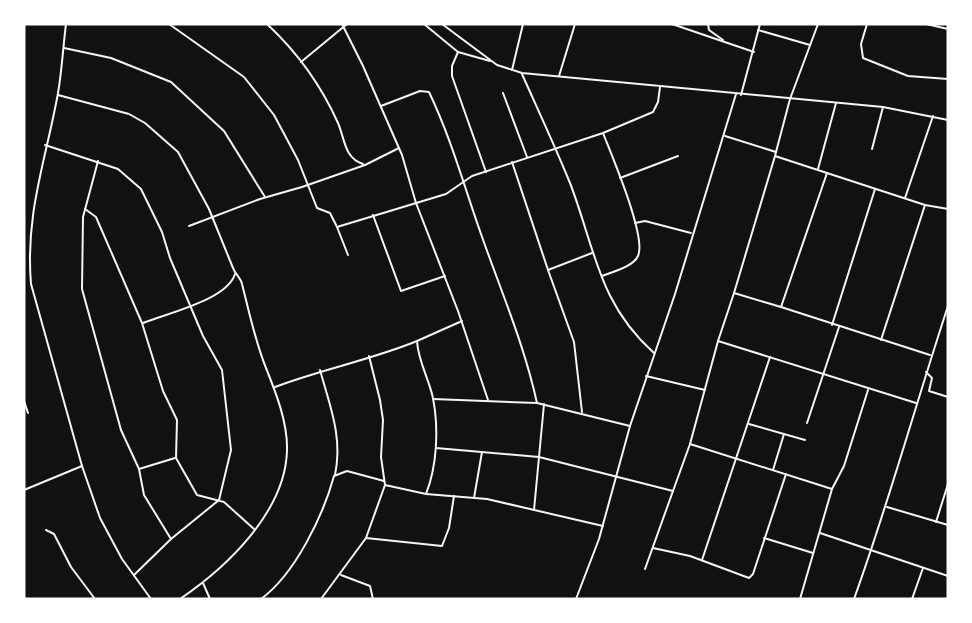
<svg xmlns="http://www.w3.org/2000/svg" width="972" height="623" viewBox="0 0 972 623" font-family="Jost,sans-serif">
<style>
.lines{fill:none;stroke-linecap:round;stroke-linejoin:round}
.minor{stroke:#f5f5f5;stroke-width:2}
.tertiary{stroke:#f5f5f5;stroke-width:2}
</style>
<rect width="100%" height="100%" fill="#111"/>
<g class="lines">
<!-- minor -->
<g class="minor">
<path d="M66,24C63,47 62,70 58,93C46,160 25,213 31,284L82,466L100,518L122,559L151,599"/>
<path d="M169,24L244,77L274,115L298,160L317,208L330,213L337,227"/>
<path d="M267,24C297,52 321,85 338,123C345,139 344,158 363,164"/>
<path d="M342,24L363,66L402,155L416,203L458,311L488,400"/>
<path d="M424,24L458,52L490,61"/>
<path d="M672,24L754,52"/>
<path d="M708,24L709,30L723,40"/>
<path d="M867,24L861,44L863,58L908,76L948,79"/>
<path d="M926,24L948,29"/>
<path d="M758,30L810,45"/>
<path d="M64,48L111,58L171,82L224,131L265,197"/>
<path d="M458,52L452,66V76L486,172"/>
<path d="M301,62L347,24"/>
<path d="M512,70L523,24"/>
<path d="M522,74C538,110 555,146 570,183C595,248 598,303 654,353"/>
<path d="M559,76L575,24"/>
<path d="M503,93L527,157"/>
<path d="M58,95L129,114L145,123L178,152L209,209L233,268C235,274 241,278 242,284C249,311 255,341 266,368C276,393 288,423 287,451C285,512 227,567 180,599"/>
<path d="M741,95L760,24"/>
<path d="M381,106L420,91L429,92C451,138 464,186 481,234C501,291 524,344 537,403"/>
<path d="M725,136L776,152L790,99L818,24"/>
<path d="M45,145L118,169L141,189L162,232L170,258L203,336L222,370L231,450L219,500L171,539"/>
<path d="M872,149L883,107"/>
<path d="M775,156L827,173L781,307L734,293L775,156L776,152"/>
<path d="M98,161L83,217L82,289L121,430L139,469L175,458"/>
<path d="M512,162L548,270"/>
<path d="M818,169L836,103"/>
<path d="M827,173L925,205L948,209"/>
<path d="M620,178L678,156"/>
<path d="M905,198L933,116"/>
<path d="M85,209L96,217L142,323L163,391L177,420L176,458L197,495L224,502L254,529"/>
<path d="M373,215L401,291L445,276"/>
<path d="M635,223L645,221L691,233"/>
<path d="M189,226L260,199L302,187L365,165L399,148"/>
<path d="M348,255L337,227L446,194L472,176L603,133L653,112L658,102L660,87"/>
<path d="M602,276C612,272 633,267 638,256C647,237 611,154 603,133"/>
<path d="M734,293L718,341L916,403"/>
<path d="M781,307L930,355"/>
<path d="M143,323C168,313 227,300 235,274"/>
<path d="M832,325L875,189"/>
<path d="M881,340L925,205"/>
<path d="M320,370C330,406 343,438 335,475"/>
<path d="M926,372L932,378L929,391L948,397"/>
<path d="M646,376L705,390"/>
<path d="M275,387C322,369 371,360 417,341"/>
<path d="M433,399L537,403L630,426"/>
<path d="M24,401L28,413"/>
<path d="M582,412L574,342L548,270L592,253"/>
<path d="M807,423L839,327"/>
<path d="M749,424L805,440"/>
<path d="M690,444L718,341"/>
<path d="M436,448L539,457L673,491L645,569"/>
<path d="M773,470L784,434"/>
<path d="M385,485L426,494C437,466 439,429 433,398C429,379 418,361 417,341L462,321"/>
<path d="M24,490L82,466"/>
<path d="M673,491L690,444L832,489"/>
<path d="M426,494L487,499L603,526"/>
<path d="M474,498L482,452"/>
<path d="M887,507L948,525"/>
<path d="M534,510L544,404"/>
<path d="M936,522L948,484"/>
<path d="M46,530L54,534L71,567L95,599"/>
<path d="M820,533L948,576"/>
<path d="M366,538L442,546L449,528L454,496"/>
<path d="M764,538L813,553"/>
<path d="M653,548L690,556L749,578L753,574L786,474"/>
<path d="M702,560L770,357"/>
<path d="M134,575L171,539L144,495L139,469"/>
<path d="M341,575L370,586L373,599"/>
<path d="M203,583L210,599"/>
<path d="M261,599C295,574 323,516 334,476L347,471L384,481"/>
<path d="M321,599L366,538L385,485L381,457L383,420L380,400L369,356"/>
<path d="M576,599L599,539L630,426L675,294L736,94"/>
<path d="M800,599L832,489L844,466L868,390"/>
<path d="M854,599C889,502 916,403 948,306"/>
<path d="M912,599L923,568"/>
</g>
<!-- tertiary -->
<path class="tertiary" d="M442,24L497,65L522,73L883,107L948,120"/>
</g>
<!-- border -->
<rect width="972" height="623" fill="none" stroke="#ffffff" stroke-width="51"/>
</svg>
